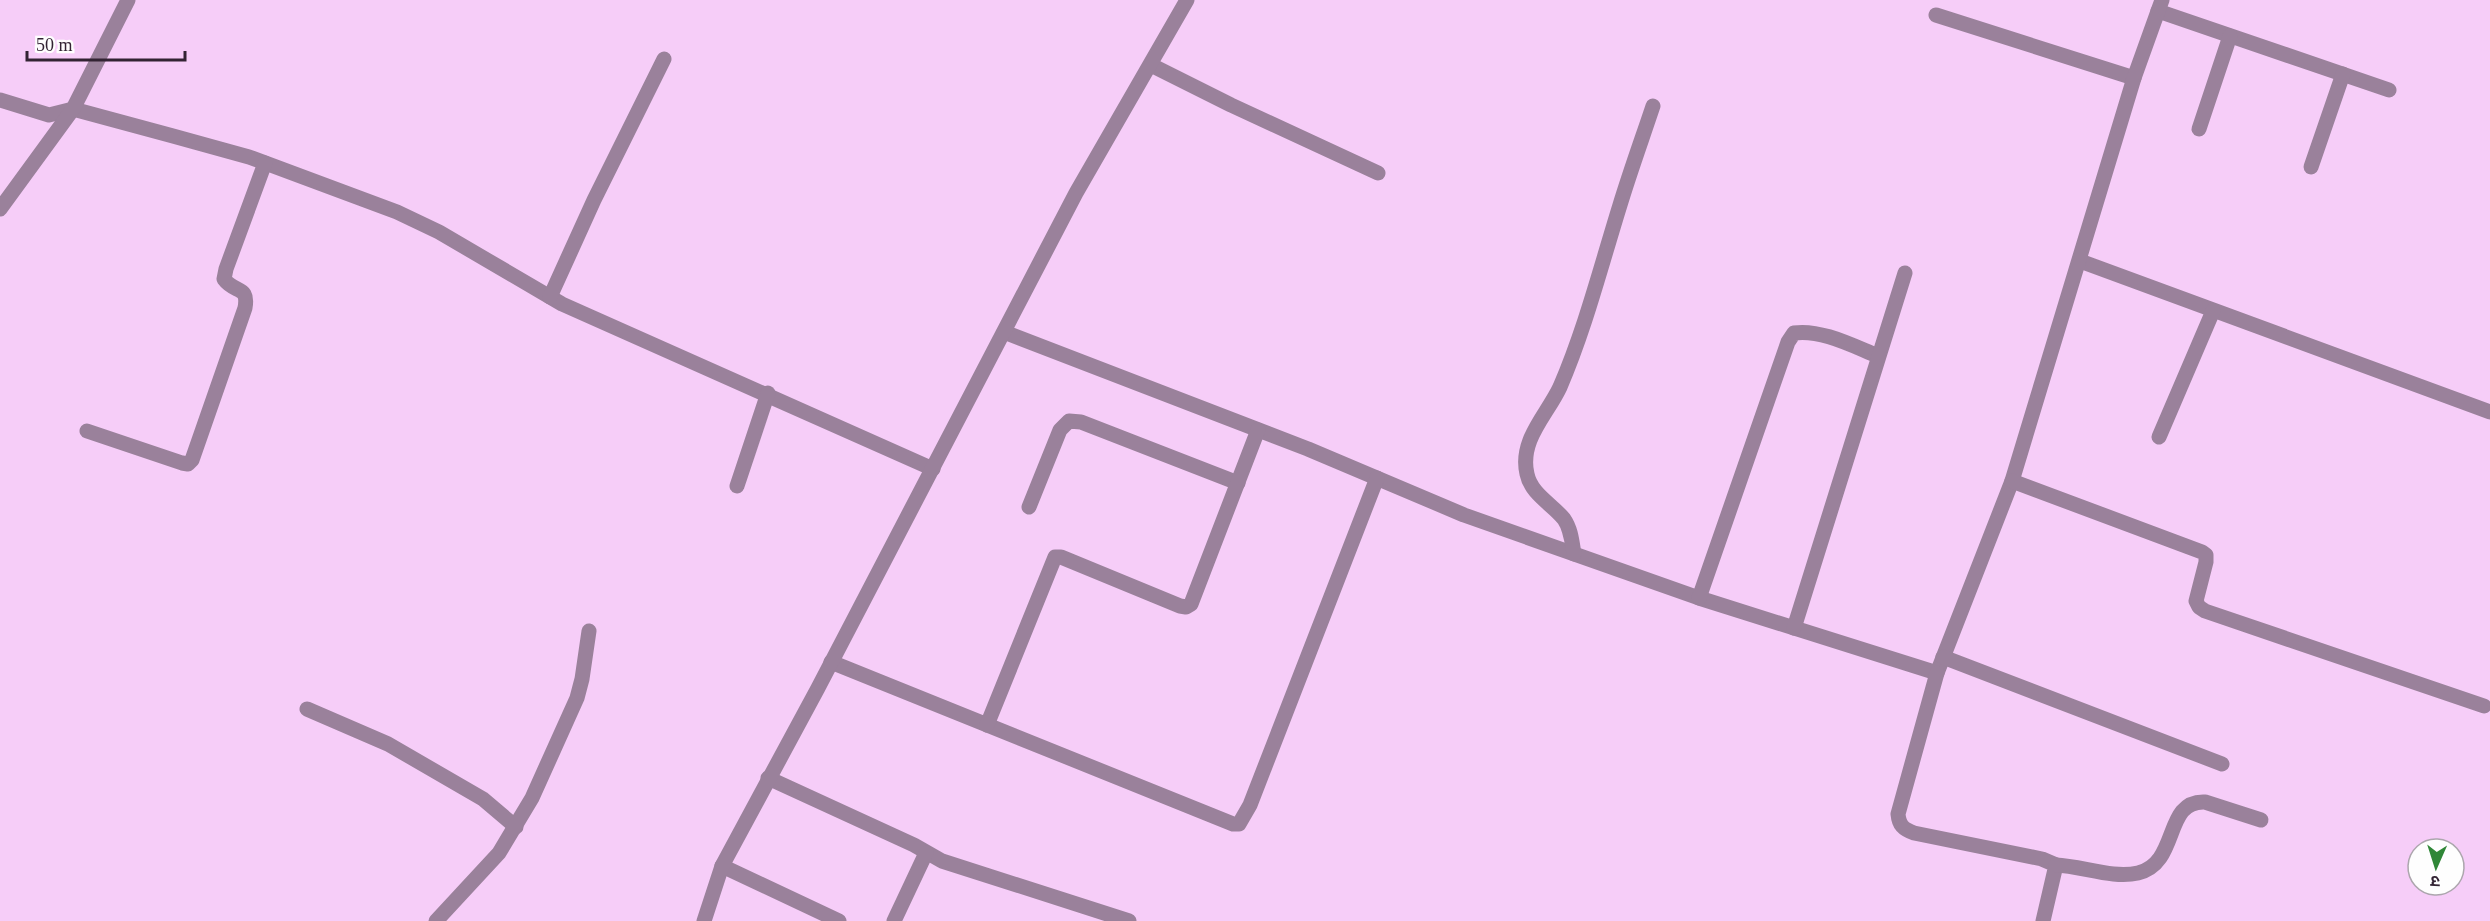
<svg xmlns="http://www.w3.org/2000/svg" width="2490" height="921" viewBox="0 0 2490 921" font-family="'Times New Roman','Noto Sans Devanagari',serif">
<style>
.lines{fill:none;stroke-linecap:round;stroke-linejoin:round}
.minor{stroke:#9a819b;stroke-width:15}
</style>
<rect width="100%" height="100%" fill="#f6cdf8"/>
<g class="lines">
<!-- minor -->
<g class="minor">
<path d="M2158,11L2389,90"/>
<path d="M1936,15L2134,78"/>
<path d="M1151,65L1231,105L1378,173"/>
<path d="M0,100L49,115L73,109L173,136L249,157L397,212L439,232L562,304L933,469"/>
<path d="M2199,129L2230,36"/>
<path d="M2311,167L2343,74"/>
<path d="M0,209L73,109L128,0"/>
<path d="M2080,261L2490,412"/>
<path d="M550,297L594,200L664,59"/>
<path d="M1004,332L1308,449L1464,515L1699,598L1937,673L2012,481L2134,78L2162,0"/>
<path d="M87,431L182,463L188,464L192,460L245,308C249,285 235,294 224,279L226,269L265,163"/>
<path d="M2159,437L2213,311"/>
<path d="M2012,481L2202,552L2206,555V562L2196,601L2199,607L2205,611L2484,706"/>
<path d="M737,486L768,393"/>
<path d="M1029,507L1060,430L1069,421L1081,422L1238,483"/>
<path d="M1574,554C1572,542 1571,529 1564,519C1552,504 1531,494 1527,474C1519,440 1547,415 1560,387C1585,329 1601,266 1620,205C1630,172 1642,139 1653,106"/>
<path d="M1699,598L1788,342L1794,333C1821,329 1853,346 1878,356"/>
<path d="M1794,628L1905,273"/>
<path d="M1943,657L2222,764"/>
<path d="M831,662L1233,824H1239L1250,805L1377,478"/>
<path d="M1937,673L1898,814C1899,825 1903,829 1914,833L2042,859L2056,865L2043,921"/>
<path d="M307,709L388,744L483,799L516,827"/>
<path d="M987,725L1055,557H1061L1180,606L1186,607L1191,604L1258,430"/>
<path d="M768,778L914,845L942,861L1129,921"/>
<path d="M2056,865C2082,866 2113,879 2138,873C2180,863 2163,800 2205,802L2261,820"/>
<path d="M722,866L839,921"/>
<path d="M436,921L499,853L532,798L577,698L582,679L589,631"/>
<path d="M704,921L722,866L818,688L1076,193L1187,0"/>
<path d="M894,921L926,853"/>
</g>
</g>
<!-- north arrow -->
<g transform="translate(2436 867) rotate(183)"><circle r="28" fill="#fefefe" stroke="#aca6ad" stroke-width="1.5"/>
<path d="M0-4.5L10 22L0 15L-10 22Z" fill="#2f8737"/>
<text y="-9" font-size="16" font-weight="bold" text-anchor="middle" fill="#322333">उ</text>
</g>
<!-- scale -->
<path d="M27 51v9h158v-9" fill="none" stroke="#322333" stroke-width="3"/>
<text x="36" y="51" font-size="18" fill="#322333" stroke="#fefefe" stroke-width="4.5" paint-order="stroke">50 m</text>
</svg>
